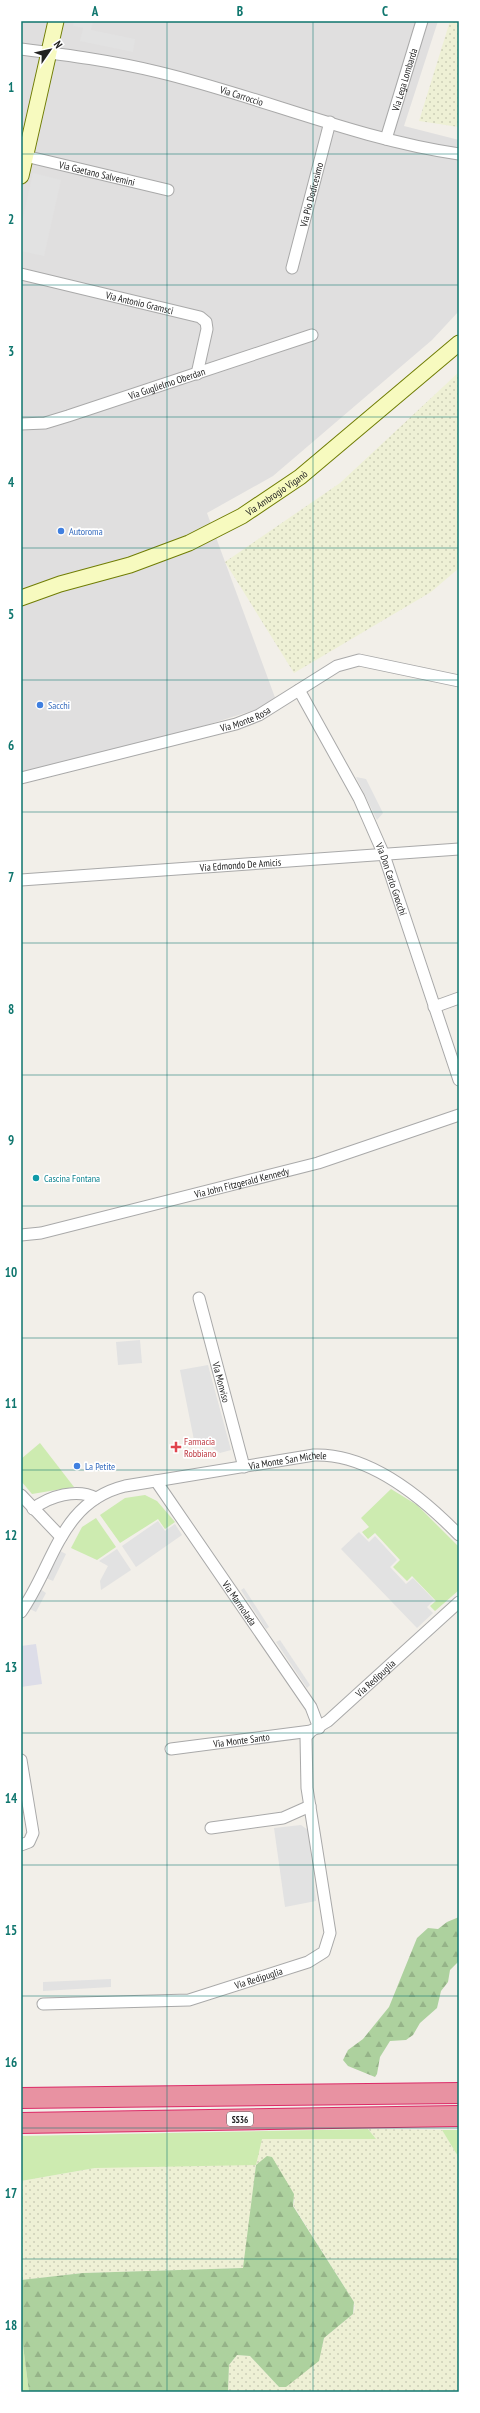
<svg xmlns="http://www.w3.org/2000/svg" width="480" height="2413" viewBox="0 0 480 2413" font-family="'PT Sans Narrow',sans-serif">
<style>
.residential{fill:#e0dfdf}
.farmland{fill:url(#farmland-dots)}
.grass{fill:#cdebb0}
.forest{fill:url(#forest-firs)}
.parking{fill:#e2e2e2}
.plaza{fill:#dddde8}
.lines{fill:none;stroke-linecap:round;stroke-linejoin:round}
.street-casing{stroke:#a9a9a9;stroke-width:13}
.secondary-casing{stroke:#707d05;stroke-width:17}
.highway-casing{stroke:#dc2a67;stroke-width:22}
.street{stroke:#fff;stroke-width:11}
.secondary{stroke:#f7fabf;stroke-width:15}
.highway{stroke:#e892a2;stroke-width:20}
.grid{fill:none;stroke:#0f766e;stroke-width:1;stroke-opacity:0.55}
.shop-dot{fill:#3f7fe0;stroke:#fff;stroke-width:1.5}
.culture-dot{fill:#0f9aa8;stroke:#fff;stroke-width:1.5}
.health-dot{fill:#e0444e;stroke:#fff;stroke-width:1.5}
.labels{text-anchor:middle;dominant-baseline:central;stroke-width:3.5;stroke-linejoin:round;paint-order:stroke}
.shield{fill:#fff;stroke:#646464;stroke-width:1}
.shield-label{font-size:9px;font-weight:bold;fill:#222}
.street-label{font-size:10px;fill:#222;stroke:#fff}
.shop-label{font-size:10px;fill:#366cbe;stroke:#fff;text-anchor:start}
.culture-label{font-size:10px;fill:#0d838f;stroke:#fff;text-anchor:start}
.health-label{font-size:10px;fill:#be3a42;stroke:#fff;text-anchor:start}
.neatline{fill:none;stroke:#0f766e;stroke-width:1.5}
.grid-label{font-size:13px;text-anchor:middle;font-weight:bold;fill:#0f766e}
</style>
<defs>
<pattern id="farmland-dots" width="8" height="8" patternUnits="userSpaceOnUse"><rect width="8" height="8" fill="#eef0d5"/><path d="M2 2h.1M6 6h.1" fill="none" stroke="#ccceb7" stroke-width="1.8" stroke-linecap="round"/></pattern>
<pattern id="forest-firs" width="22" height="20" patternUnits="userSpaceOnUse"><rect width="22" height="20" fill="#add19e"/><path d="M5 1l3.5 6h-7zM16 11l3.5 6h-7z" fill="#95b388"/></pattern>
</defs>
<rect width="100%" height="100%" fill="#f2efe9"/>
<!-- residential -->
<path class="residential" d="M21,21H438L404,126L459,140V311L432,340L273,476L207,513L277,703L105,757L21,778Z"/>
<!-- farmland -->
<g class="farmland">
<path d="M450,21H459V127L419,121Z"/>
<path d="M459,372V568L431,592L294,673L225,562L340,483Z"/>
<path d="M368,2129L442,2130L459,2158V2392H228L229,2365L237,2355L250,2356L279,2387L322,2348L324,2338L353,2314L355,2308L354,2302L293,2205L295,2201L256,2165L244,2268L83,2273L21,2280V2181L262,2139H376Z"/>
</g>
<!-- grass -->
<g class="grass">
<path d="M40,1443L74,1487L32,1494L21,1481V1459Z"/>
<path d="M391,1489L417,1505L459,1547V1590L435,1611L430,1606L436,1601L412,1576L407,1581L393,1567L400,1560L375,1533L368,1539L362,1532L369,1527L361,1518Z"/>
<path d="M145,1495L157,1501L175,1522L165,1529L158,1519L120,1543L100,1515L125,1498Z"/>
<path d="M96,1518L116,1547L97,1560L71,1548L82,1527Z"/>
<path d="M368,2129L376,2139H262L256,2165L95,2168L21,2181V2136Z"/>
<path d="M442,2130H459V2158Z"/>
<path d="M21,2330L29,2392H21Z"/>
</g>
<!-- forest -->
<g class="forest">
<path d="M459,1917V1961L450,1970L448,1982L441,1991L437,2008L420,2023L413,2035L406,2040L390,2041L380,2057L377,2074L375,2077L348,2066L343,2060L348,2050L363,2039L389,2007L417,1938L428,1928L438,1929L447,1922Z"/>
<path d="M267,2156L272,2157L294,2194L293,2206L354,2302L353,2314L324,2338L319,2361L286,2387H279L250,2356L237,2355L229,2365L228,2392H29L21,2330V2280L83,2273L243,2268L256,2165Z"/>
</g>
<!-- parking -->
<g class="parking">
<path d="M74,21H93L91,30L135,39L133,52L80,41L83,28L73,26Z"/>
<path d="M33,173L61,180L44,256L21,251V227Z"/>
<path d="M356,777L366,779L383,813L377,820Z"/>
<path d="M140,1340L142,1363L118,1365L116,1342Z"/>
<path d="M208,1365L231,1450L220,1453L206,1443L195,1445L180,1370Z"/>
<path d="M158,1521L165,1531L175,1524L182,1535L136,1567L122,1546Z"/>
<path d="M359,1532L369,1542L375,1536L397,1560L390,1567L406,1584L413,1578L434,1600L427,1607L433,1613L417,1628L341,1549Z"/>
<path d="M117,1549L131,1570L101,1590L100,1581L108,1566L99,1561Z"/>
<path d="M60,1551L66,1554L53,1581L46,1578Z"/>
<path d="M244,1588L269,1627L266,1629L241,1590Z"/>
<path d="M40,1589L46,1593L36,1612L30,1609Z"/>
<path d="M280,1640L310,1685L307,1688L276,1642Z"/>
<path d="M301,1825L308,1830L316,1901L285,1907L274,1828Z"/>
<path d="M111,1979V1987L43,1991V1982Z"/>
</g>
<!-- plaza -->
<path class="plaza" d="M36,1644L42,1684L21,1687V1646Z"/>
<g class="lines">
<!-- street casing -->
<g class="street-casing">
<g id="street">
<path id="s1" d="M21,49C67,55 113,61 158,72C259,96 356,139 459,154"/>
<path id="s2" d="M386,139L422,21"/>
<path id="s3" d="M25,156L168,190"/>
<path id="s4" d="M292,268L330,122"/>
<path id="s5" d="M21,274L200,317L206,322L207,329L197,374"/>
<path id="s6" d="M21,424L45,423L68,416L312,335"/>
<path id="s7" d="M299,690L359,798L384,855L459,1080"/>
<path id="s8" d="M21,778L236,724L259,715L337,666L359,660L459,681"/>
<path id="s9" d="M21,880L459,849"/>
<path d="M434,1007L459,998"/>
<path id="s10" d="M21,1235L41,1233L318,1163L459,1115"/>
<path id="s11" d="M199,1298L244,1467"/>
<path id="s12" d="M156,1481L311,1707L319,1728"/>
<path d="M21,1495L61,1537"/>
<path d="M33,1509C49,1496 77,1488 96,1498"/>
<path id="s13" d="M21,1612C54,1565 60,1502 125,1486L314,1455C369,1453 423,1498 459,1535"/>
<path id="s14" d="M171,1749L311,1731"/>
<path d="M21,1760L33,1833L29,1842L21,1845"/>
<path d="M211,1828L283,1818L310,1806"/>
<path id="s15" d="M43,2004L189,2000L308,1962L324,1952L330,1933L307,1788L306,1737L311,1731L328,1721L459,1602"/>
</g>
</g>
<!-- secondary casing -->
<g class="secondary-casing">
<g id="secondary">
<path d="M21,176L56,21"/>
<path id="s16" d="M21,598L60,584L130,565L189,543L242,516L300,477L459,343"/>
</g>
</g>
<!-- highway casing -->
<g class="highway-casing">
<g id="highway">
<path d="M21,2098L459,2093"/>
<path d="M21,2123L459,2116"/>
</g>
</g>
<!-- street -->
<use href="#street" class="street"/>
<!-- secondary -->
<use href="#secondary" class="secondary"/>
<!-- highway -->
<use href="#highway" class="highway"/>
</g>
<!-- grid -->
<path class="grid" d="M167,21V2392M313,21V2392M21,154H459M21,285H459M21,417H459M21,548H459M21,680H459M21,812H459M21,943H459M21,1075H459M21,1206H459M21,1338H459M21,1470H459M21,1601H459M21,1733H459M21,1865H459M21,1996H459M21,2128H459M21,2259H459"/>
<!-- markers -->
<g class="shop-dot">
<circle cx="61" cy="531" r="4"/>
<circle cx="40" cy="705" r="4"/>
<circle cx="77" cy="1466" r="4"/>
</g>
<circle class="culture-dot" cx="36" cy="1178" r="4"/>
<path class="health-dot" d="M174 1441h4v4h4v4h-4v4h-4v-4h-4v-4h4z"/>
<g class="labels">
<!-- shield labels -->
<rect class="shield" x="227" y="2112" width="26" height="14" rx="3"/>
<g class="shield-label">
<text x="240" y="2119">SS36</text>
</g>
<!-- street labels -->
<g class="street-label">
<text stroke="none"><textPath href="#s2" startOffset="62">Via Lega Lombarda</textPath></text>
<text stroke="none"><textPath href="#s1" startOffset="226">Via Carroccio</textPath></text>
<text stroke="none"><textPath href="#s3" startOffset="74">Via Gaetano Salvemini</textPath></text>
<text stroke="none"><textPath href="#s4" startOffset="76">Via Pio Dodicesimo</textPath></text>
<text stroke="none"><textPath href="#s5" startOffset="122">Via Antonio Gramsci</textPath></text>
<text stroke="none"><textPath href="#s6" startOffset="152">Via Guglielmo Oberdan</textPath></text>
<text stroke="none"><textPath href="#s16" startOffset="278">Via Ambrogio Viganò</textPath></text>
<text stroke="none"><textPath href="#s8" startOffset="232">Via Monte Rosa</textPath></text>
<text stroke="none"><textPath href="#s9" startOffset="220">Via Edmondo De Amicis</textPath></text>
<text stroke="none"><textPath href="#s7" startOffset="211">Via Don Carlo Gnocchi</textPath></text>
<text stroke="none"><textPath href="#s10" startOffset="227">Via John Fitzgerald Kennedy</textPath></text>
<text stroke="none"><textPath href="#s11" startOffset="87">Via Monviso</textPath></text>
<text stroke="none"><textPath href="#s13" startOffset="334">Via Monte San Michele</textPath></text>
<text stroke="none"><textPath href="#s12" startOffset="148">Via Marmolada</textPath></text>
<text stroke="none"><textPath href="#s15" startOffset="599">Via Redipuglia</textPath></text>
<text stroke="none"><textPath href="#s14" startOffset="71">Via Monte Santo</textPath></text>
<text stroke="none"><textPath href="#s15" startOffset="219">Via Redipuglia</textPath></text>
</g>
<!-- shop labels -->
<g class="shop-label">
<text x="69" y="531">Autoroma</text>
<text x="48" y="705">Sacchi</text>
<text x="85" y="1466">La Petite</text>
</g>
<!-- culture labels -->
<g class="culture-label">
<text x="44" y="1178">Cascina Fontana</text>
</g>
<!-- health labels -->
<g class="health-label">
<text x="184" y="1441">Farmacia<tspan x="184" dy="12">Robbiano</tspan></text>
</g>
</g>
<!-- border -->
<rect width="480" height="2413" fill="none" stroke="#ffffff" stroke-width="44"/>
<!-- north arrow -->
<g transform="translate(50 50) rotate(56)" stroke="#ffffff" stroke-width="3" paint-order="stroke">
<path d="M0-3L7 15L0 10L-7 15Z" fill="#222222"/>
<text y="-6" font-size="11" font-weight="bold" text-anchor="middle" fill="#222222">N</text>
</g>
<rect x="22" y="22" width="436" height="2369" class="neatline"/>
<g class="grid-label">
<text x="95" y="16">A</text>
<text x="240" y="16">B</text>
<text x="385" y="16">C</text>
<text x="11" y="92">1</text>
<text x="11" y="224">2</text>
<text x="11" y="356">3</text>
<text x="11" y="487">4</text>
<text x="11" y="619">5</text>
<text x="11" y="750">6</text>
<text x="11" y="882">7</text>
<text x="11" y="1014">8</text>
<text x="11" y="1145">9</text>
<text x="11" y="1277">10</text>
<text x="11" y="1408">11</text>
<text x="11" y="1540">12</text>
<text x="11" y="1672">13</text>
<text x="11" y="1803">14</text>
<text x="11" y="1935">15</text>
<text x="11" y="2067">16</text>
<text x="11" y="2198">17</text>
<text x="11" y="2330">18</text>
</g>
</svg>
